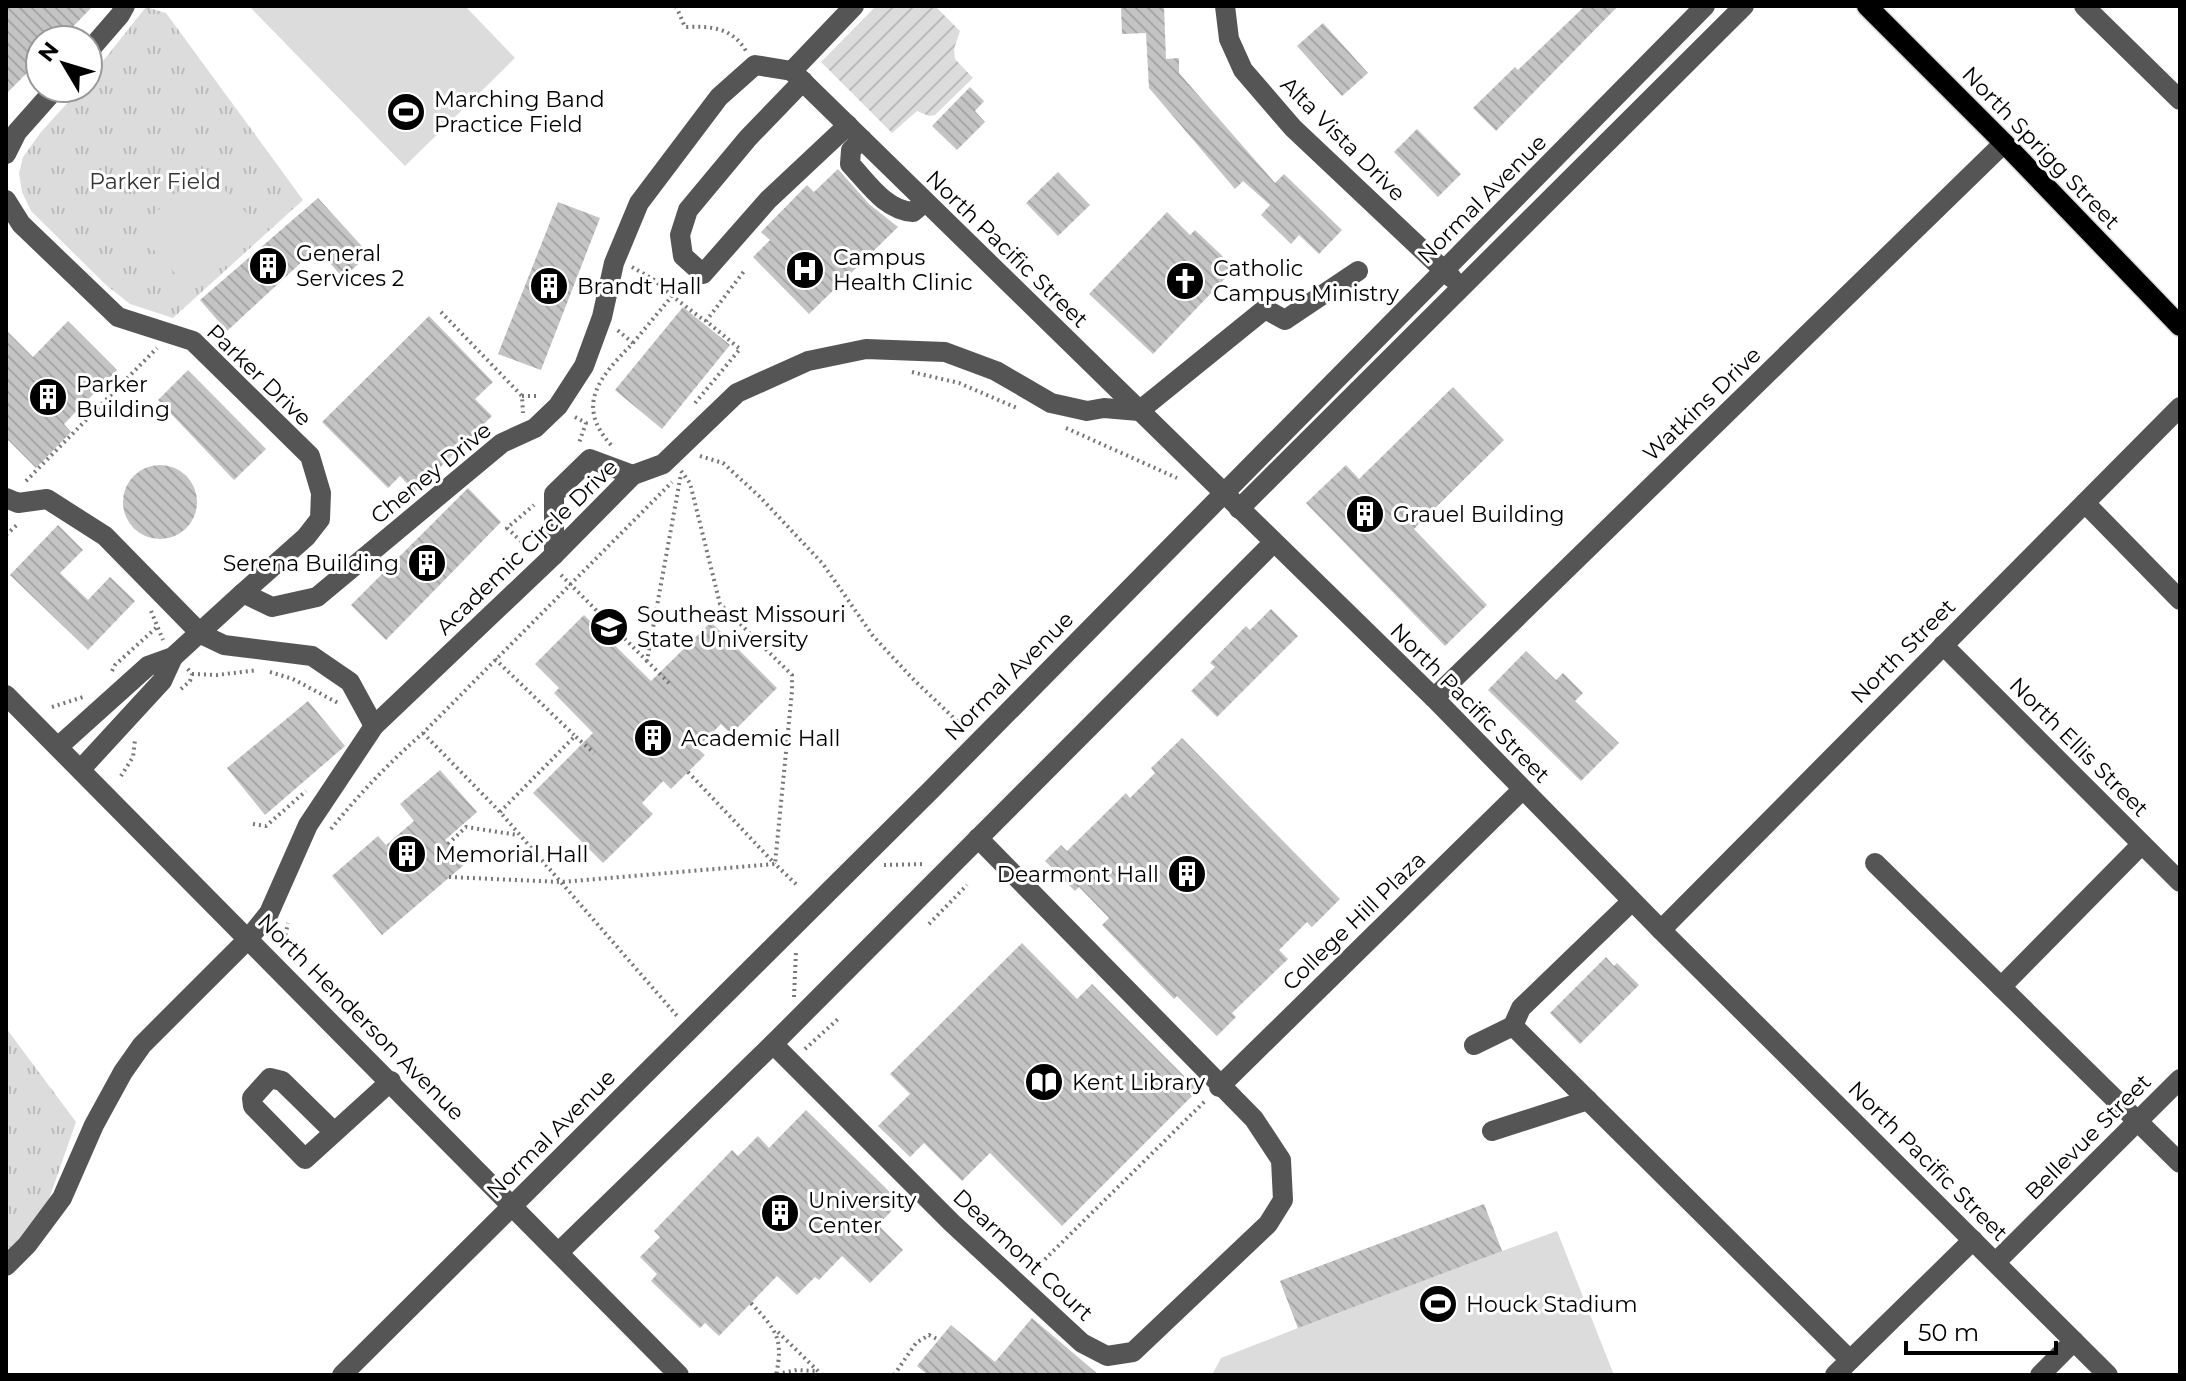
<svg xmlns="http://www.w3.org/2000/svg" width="2186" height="1381" viewBox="0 0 2186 1381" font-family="Montserrat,sans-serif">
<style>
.park{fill:url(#park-tufts)}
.garden{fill:url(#garden-furrows)}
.pitch{fill:#dcdcdc}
.building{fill:url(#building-back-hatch)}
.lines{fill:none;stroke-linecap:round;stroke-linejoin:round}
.major-casing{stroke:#dbdbdb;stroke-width:23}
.path{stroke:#777;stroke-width:4;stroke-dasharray:2 4;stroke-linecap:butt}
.minor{stroke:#555;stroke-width:20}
.major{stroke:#000;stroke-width:20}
.labels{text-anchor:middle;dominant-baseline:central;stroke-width:6;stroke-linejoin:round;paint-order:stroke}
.poi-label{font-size:22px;fill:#000;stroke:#fff;text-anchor:start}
.street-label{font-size:22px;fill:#000;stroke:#fff}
.park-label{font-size:22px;fill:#333;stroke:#fff}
</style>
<defs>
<pattern id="park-tufts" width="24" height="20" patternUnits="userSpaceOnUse" patternTransform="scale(2)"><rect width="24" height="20" fill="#dcdcdc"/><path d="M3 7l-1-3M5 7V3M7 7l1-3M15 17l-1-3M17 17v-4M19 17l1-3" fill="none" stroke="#bbb"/></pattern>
<pattern id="garden-furrows" width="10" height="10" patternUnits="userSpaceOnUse" patternTransform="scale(2)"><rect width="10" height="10" fill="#dcdcdc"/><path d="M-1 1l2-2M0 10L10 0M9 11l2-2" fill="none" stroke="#bbb"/></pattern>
<pattern id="building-back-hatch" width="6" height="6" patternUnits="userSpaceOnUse" patternTransform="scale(2)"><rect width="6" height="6" fill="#c4c4c4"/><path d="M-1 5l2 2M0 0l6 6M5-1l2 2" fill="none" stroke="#a7a7a7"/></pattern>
</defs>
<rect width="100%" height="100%" fill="#fff"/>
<!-- park -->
<g class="park">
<path d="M146,7L166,13L303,200L173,318L130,304L106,285L31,211L22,192L19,173L23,157L41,132L81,88H88V80Z"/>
<path d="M6,1028L76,1122L49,1199L19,1239L6,1251Z"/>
</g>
<!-- garden -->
<path class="garden" d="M876,6H935L960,31L954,49L955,59L973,78L935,115L929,116L917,111L892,133L821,62Z"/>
<!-- pitch -->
<g class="pitch">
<path d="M249,6H465L515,58L405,166Z"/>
<path d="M204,168L252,219L184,283L136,231Z"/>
<path d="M1484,1205L1502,1251L1557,1231L1614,1375H1212L1221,1358L1298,1328L1280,1281Z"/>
</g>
<!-- building -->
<g class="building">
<path d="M6,6H93L60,40H40V60L6,94Z"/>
<path d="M1121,6H1164L1166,59L1179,58V73L1275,183L1284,174L1342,230L1319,254L1299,235L1291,244L1261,215L1270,205L1243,181L1235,189L1149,88L1146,33L1122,34Z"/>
<path d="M1585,6H1618L1496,131L1473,108L1515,67L1518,70Z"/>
<path d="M1323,23L1368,73L1342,96L1297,46Z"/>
<path d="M970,87L984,101L975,111L985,122L957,150L932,126Z"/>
<path d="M1417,129L1461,174L1438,197L1394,152Z"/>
<path d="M838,169L869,204L898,227L809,314L753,257L770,240L761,232L807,185L814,192Z"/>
<path d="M1058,172L1090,205L1058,236L1026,203Z"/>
<path d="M318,198L369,254L343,278L317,248L227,331L200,300Z"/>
<path d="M558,202L600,218L541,370L498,354Z"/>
<path d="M1167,212L1190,235L1195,230L1235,268L1153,354L1089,294Z"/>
<path d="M683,307L730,345L662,429L615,390Z"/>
<path d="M429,316L493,382L475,399L492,416L415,492L400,476L388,488L322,422Z"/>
<path d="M68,321L117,370L64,424L71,432L36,468L6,438V330L33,357Z"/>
<path d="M188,370L266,449L234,480L158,400Z"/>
<path d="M1453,387L1504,440L1414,529L1487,605L1445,646L1306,503L1346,465L1359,479Z"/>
<circle cx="160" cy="502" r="37"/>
<path d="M468,488L501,522L386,640L351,605Z"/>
<path d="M58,525L83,550L60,573L88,600L110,577L135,601L88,650L10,575Z"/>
<path d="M1271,609L1298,636L1217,717L1191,691L1215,667L1210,663L1246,626L1250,630Z"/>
<path d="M584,615L651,681L711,622L777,688L731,734L721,724L697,748L705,755L671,789L663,781L642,803L653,814L603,863L533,793L593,733L554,693L559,688L535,664Z"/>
<path d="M1526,651L1556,680L1563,673L1583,693L1575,701L1619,743L1581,781L1488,690Z"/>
<path d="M308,701L345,746L265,815L227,768Z"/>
<path d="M1182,738L1340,899L1312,927L1307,922L1279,950L1288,959L1232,1013L1236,1017L1217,1036L1177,996L1174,999L1102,925L1109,918L1079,887L1075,891L1045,861L1061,845L1067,851L1126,793L1130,798L1155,773L1151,768Z"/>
<path d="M440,770L477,812L445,840L465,864L382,935L332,876L378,836L386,845L414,821L400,804Z"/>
<path d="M1022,943L1077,999L1092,984L1198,1090L1062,1226L990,1153L962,1181L924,1143L910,1157L878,1126L910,1094L890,1074Z"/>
<path d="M1606,957L1614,966L1617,963L1639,985L1580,1044L1550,1013Z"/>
<path d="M806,1110L900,1202L878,1225L903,1250L870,1283L842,1256L819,1280L815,1277L797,1295L777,1276L719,1336L705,1323L700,1328L651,1281L657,1274L640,1257L660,1237L654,1231L732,1150L738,1156L758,1136L769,1148Z"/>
<path d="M1484,1204L1502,1251L1298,1328L1280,1281Z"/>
<path d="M1032,1318L1099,1375H928L917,1366L951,1325L995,1362Z"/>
</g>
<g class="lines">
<!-- major casing -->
<g class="major-casing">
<path id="major" d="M1867,6L2004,143L2180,326"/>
</g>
<!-- path -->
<g class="path">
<path d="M676,6L685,27C710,26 732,27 746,51"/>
<path d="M632,267L653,279L672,296"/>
<path d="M441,312L522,396L523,413"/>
<path d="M633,343L672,296L705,321"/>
<path d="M912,372L959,383L1017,408"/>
<path d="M522,396H540"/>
<path d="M695,403L740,349L706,321L745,270"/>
<path d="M575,417L586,423L579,443"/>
<path d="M1066,428L1177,478"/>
<path d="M611,445C574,404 601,376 633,343L616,329"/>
<path d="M700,456L723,463L759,496L823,564L873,636L912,678L959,723"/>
<path d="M681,471L690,483L720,604L792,675V691L775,864"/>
<path d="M26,481L157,348"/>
<path d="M6,535L19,523"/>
<path d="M530,550L507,528L534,505"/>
<path d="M561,575L647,661"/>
<path d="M151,611L163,640"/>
<path d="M495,659L574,735"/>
<path d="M112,671L115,665L157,627"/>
<path d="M270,672L293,679L338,703"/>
<path d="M192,674L217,675L257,670"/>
<path d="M669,683L647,661L681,474"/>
<path d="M181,689L190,681L192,674L187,668"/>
<path d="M52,707L83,697"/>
<path d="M423,733L500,812L678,1017"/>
<path d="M688,772L775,864"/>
<path d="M121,776L133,757L135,740"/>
<path d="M500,812L575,736L594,753"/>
<path d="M253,824L266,826L306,791"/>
<path d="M331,829C359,794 389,763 423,733L672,482"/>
<path d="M448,844L466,827L518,835"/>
<path d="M884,865L926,864"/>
<path d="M449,877L561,882L775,864L798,886"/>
<path d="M929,924L967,885"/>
<path d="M284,941L288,923"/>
<path d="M794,997L796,951"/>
<path d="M805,1049L839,1018"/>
<path d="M1032,1272L1205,1101"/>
<path d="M751,1303C776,1330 784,1338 776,1375"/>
<path d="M778,1332L822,1375"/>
<path d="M777,1374L797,1370L815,1371"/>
<path d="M894,1375L916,1343L929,1335L939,1340"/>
</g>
<!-- minor -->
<g class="minor">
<path d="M1225,6L1229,39L1243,70L1293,128L1452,278"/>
<path d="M2084,6L2180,100"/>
<path d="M88,52L120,15L125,6"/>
<path d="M792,71L1434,698L1661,930L2108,1375"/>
<path d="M792,71L854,6"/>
<path d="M803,81L748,138L688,210L680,235L683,256L703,274L768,200L848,125"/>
<path d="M862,139L851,150L850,164C868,183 885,210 913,212L925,202"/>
<path d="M6,154L17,132L56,88"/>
<path d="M6,200L21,224L118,317L193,341L310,456L321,493L320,519L306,537L243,593"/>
<path d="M6,498L18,503L47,499L105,536L201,634L224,645L312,656L350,682L374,726"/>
<path d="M2085,503L2180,600"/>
<path d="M1239,509L1744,6"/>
<path d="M554,555V494L590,459L633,475"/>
<path d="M1943,645L2180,882"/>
<path d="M6,695L679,1375"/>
<path d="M1434,698L2004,143"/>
<path d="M59,746L148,666L173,657L243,593L272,607L317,597L502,443L535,428L558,406L584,366L602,317L614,263L639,203L719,97L755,65L792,71"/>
<path d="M81,769L162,681L173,657"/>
<path d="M1875,863L2180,1163"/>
<path d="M1632,901L1521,1008L1513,1026L1850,1360"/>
<path d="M1661,930L2180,407"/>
<path d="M2001,987L2142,844"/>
<path d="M773,1044L952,1223L1082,1343L1107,1356L1133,1352L1268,1224L1283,1200L1281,1160L1254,1119L978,838"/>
<path d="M1474,1045L1513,1026"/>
<path d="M1219,1087L1522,790"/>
<path d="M1492,1131L1588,1100"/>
<path d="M334,1132L282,1081L270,1078L252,1098L253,1106L305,1159L391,1081"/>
<path d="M559,1252L773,1044L1273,543"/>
<path d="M1996,1262L2180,1079"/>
<path d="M6,1266L27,1245L62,1198L94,1125L123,1072L142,1045L249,938L269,913L308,825L374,726L554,555L633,475L663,464L737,393L808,361L866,349L945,352L996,371L1051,403L1087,411L1104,408L1139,411L1265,309L1285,320L1358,271"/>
<path d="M342,1375L931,790L1705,6"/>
<path d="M1835,1375L1973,1240"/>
<path d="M2040,1375L2074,1341"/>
</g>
<!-- major -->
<use href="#major" class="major"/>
</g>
<!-- icons -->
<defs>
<g id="stadium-disc" transform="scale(2)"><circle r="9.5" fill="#000" stroke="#fff"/><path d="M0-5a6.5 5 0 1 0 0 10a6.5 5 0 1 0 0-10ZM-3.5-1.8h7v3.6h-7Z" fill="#fff"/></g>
<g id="building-disc" transform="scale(2)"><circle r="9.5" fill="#000" stroke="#fff"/><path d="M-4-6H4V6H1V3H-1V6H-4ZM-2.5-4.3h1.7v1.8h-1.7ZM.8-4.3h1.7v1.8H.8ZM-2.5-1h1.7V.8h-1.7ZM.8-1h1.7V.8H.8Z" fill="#fff"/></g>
<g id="hospital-disc" transform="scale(2)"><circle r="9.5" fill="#000" stroke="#fff"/><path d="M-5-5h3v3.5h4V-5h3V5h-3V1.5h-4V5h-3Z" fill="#fff"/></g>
<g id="church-disc" transform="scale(2)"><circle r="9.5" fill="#000" stroke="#fff"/><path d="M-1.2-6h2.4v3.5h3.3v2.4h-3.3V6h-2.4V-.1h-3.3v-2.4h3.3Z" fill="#fff"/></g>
<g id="university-disc" transform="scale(2)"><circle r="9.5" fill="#000" stroke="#fff"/><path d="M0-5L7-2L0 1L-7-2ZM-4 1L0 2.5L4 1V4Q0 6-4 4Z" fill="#fff"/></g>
<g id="library-disc" transform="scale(2)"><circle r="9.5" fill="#000" stroke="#fff"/><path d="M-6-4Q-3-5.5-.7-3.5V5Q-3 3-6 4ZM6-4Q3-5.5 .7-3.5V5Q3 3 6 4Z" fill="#fff"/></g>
</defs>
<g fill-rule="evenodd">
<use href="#stadium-disc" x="406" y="112"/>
<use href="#building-disc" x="268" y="266"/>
<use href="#hospital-disc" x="805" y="270"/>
<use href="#church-disc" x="1185" y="281"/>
<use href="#building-disc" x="549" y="286"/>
<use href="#building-disc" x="48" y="397"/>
<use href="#building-disc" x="1365" y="514"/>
<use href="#building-disc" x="427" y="563"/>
<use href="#university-disc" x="609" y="627"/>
<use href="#building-disc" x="653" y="738"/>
<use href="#building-disc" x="407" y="854"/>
<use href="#building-disc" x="1187" y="874"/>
<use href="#library-disc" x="1044" y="1082"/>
<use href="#building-disc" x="780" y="1213"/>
<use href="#stadium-disc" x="1438" y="1304"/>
</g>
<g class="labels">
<!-- poi labels -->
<g class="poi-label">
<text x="434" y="99">Marching Band<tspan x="434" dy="25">Practice Field</tspan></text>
<text x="296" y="253">General<tspan x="296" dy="25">Services 2</tspan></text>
<text x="833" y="257">Campus<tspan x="833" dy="25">Health Clinic</tspan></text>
<text x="1213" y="268">Catholic<tspan x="1213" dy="25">Campus Ministry</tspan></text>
<text x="577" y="286">Brandt Hall</text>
<text x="76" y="384">Parker<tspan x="76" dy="25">Building</tspan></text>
<text x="1393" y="514">Grauel Building</text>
<text x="399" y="563" text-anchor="end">Serena Building</text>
<text x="637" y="614">Southeast Missouri<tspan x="637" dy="25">State University</tspan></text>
<text x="681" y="738">Academic Hall</text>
<text x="435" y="854">Memorial Hall</text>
<text x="1159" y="874" text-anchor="end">Dearmont Hall</text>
<text x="1072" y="1082">Kent Library</text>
<text x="808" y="1200">University<tspan x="808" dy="25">Center</tspan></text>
<text x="1466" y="1304">Houck Stadium</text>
</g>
<!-- street labels -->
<g class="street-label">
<text transform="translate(1343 139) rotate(45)">Alta Vista Drive</text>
<text transform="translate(2041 148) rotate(46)">North Sprigg Street</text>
<text transform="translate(1482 199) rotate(-45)">Normal Avenue</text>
<text transform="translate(1007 249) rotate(44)">North Pacific Street</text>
<text transform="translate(259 375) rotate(44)">Parker Drive</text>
<text transform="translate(1702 404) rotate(-44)">Watkins Drive</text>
<text transform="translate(431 473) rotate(-39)">Cheney Drive</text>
<text transform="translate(527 547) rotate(-44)">Academic Circle Drive</text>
<text transform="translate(1903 651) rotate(-45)">North Street</text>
<text transform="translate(1009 676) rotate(-45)">Normal Avenue</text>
<text transform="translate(1470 703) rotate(45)">North Pacific Street</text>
<text transform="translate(2079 747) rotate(45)">North Ellis Street</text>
<text transform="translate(1354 921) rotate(-44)">College Hill Plaza</text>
<text transform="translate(361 1017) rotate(45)">North Henderson Avenue</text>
<text transform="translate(551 1134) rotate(-45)">Normal Avenue</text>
<text transform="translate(2088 1137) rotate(-45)">Bellevue Street</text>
<text transform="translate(1928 1161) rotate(45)">North Pacific Street</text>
<text transform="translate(1023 1255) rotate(43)">Dearmont Court</text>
</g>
<!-- park labels -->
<g class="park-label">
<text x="155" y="181">Parker Field</text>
</g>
</g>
<!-- border -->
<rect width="2186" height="1381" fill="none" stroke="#000000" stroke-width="16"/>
<!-- north arrow -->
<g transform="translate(64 64) rotate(308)"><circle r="38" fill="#ffffff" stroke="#999999" stroke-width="2"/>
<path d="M0-6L14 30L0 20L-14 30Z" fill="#000000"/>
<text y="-12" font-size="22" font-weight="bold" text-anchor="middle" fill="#000000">N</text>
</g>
<!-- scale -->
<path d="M1906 1341v12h150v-12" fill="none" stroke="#000000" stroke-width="4"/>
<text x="1918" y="1341" font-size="24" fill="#000000" stroke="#ffffff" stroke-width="6" paint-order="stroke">50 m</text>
</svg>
